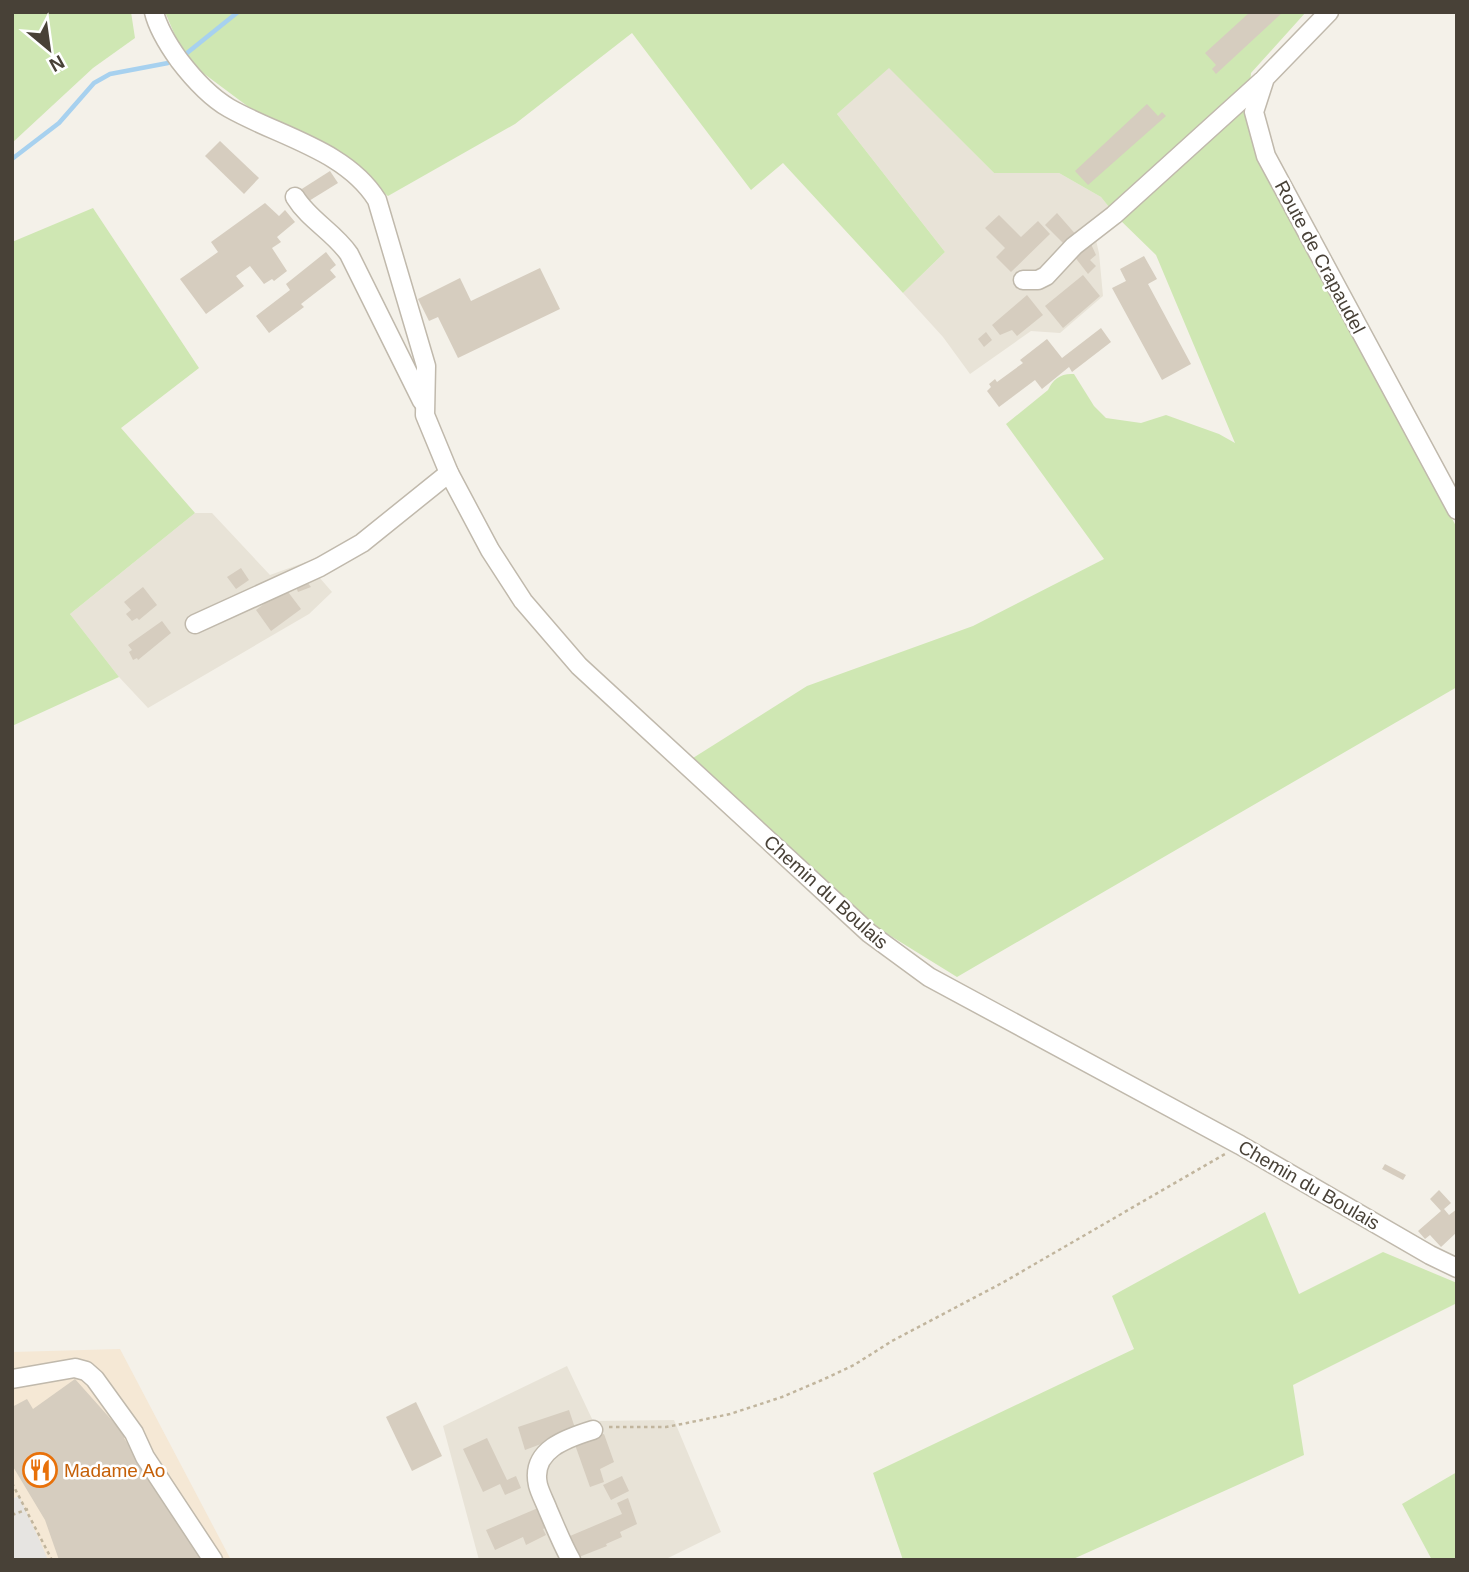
<svg xmlns="http://www.w3.org/2000/svg" width="1469" height="1572" viewBox="0 0 1469 1572" font-family="Helvetica,sans-serif">
<style>
.residential{fill:#e8e3d7}
.commercial{fill:#f5e8d5}
.green{fill:#cfe7b3}
.parking{fill:#e6e4e1}
.lines{fill:none;stroke-linecap:round;stroke-linejoin:round}
.stream{stroke:#a7d1ef;stroke-width:4.5}
.building{fill:#d6cdbf}
.minor-casing{stroke:#c0b9ac;stroke-width:21}
.path{stroke:#c1b59d;stroke-width:2.5;stroke-dasharray:3.5 3.5;stroke-linecap:butt}
.minor{stroke:#fff;stroke-width:18}
.labels{text-anchor:middle;dominant-baseline:central;stroke-width:5;stroke-linejoin:round;paint-order:stroke}
.street-label{font-size:19px;fill:#484137;stroke:#fff}
.food-label{font-size:19px;fill:#c56008;stroke:#fff;text-anchor:start}
</style>
<rect width="100%" height="100%" fill="#f4f1e9"/>
<!-- residential -->
<g class="residential">
<path d="M889,67L994,173H1059L1101,197L1117,217L1095,236L1099,253L1103,296L1060,333L1031,331L970,374L943,337L903,293L945,252L837,114Z"/>
<path d="M195,513H212L270,575L306,562L332,592L309,614L148,708L119,677L70,614Z"/>
<path d="M567,1366L593,1421L674,1420L721,1532L664,1560H479L443,1426Z"/>
</g>
<!-- commercial -->
<path class="commercial" d="M120,1349L231,1560H12V1352Z"/>
<!-- green -->
<g class="green">
<path d="M12,12H131L135,38L93,68L12,143Z"/>
<path d="M165,12H1306L1251,73L1247,118L1375,373L1457,528V687L957,977L881,930L693,758L807,686L973,626L1104,559L1006,424L1048,390C1053,379 1061,373 1074,374L1094,406L1106,418L1141,423L1166,415L1219,434L1235,443L1156,255L1117,217L1101,197L1059,173H994L889,68L837,114L945,252L903,293L783,163L751,190L632,33L515,124L388,196L370,182L274,126L199,70L177,40Z"/>
<path d="M93,208L199,368L121,428L195,513L70,614L119,677L12,726V242Z"/>
<path d="M1265,1212L1299,1294L1383,1252L1457,1283V1303L1293,1385L1304,1455L1071,1560H903L873,1473L1134,1349L1112,1296Z"/>
<path d="M1457,1472V1560H1432L1402,1504Z"/>
</g>
<!-- parking -->
<path class="parking" d="M19,1496L40,1541L48,1560H12V1499Z"/>
<g class="lines">
<!-- stream -->
<g class="stream">
<path d="M187,53L238,12"/>
<path d="M12,159L59,123L94,83L110,74L168,63"/>
</g>
</g>
<!-- building -->
<g class="building">
<path d="M1250,12H1283L1216,74L1212,69L1216,65L1205,53Z"/>
<path d="M1147,104L1158,116L1162,112L1166,116L1088,185L1075,171Z"/>
<path d="M220,141L259,178L244,194L205,156Z"/>
<path d="M330,171L338,183L304,204L297,192Z"/>
<path d="M265,203L279,216L285,210L295,222L277,237L281,242L272,248L287,271L274,281L272,279L264,284L250,266L236,276L244,286L206,314L180,279L218,252L211,242Z"/>
<path d="M1057,213L1078,237L1067,247L1045,225Z"/>
<path d="M999,215L1021,237L1038,221L1050,234L1011,272L996,257L1005,248L985,228Z"/>
<path d="M1091,244L1096,255L1090,260L1096,266L1088,274L1074,256L1085,245L1087,247Z"/>
<path d="M326,252L336,265L330,270L336,277L301,304L304,307L269,333L256,316L290,290L286,284Z"/>
<path d="M1144,256L1157,279L1148,284L1191,364L1162,380L1112,288L1126,281L1120,269Z"/>
<path d="M540,268L560,309L458,358L438,317L429,321L418,299L460,278L471,301Z"/>
<path d="M1083,275L1100,296L1063,328L1045,306Z"/>
<path d="M1027,295L1043,315L1017,336L1012,330L1000,335L992,325Z"/>
<path d="M1101,328L1111,342L1072,372L1069,367L1042,389L1035,380L999,407L987,391L991,387L989,384L995,379L997,382L1023,363L1020,360L1047,339L1062,358Z"/>
<path d="M986,332L992,340L984,347L978,339Z"/>
<path d="M241,568L249,580L236,589L227,577Z"/>
<path d="M307,582L311,587L298,592L296,587Z"/>
<path d="M143,587L157,605L139,620L137,618L132,621L126,614L131,610L124,602Z"/>
<path d="M285,588L301,609L271,631L256,610Z"/>
<path d="M162,621L171,633L138,660L137,658L133,660L129,652L132,650L128,645Z"/>
<path d="M1385,1164L1406,1175L1403,1180L1382,1169Z"/>
<path d="M1439,1190L1451,1203L1444,1209L1449,1215L1457,1209V1232L1441,1247L1430,1235L1425,1239L1418,1231L1441,1211L1430,1199Z"/>
<path d="M75,1379L125,1435L124,1438L204,1560H59L45,1520L12,1465V1407L27,1399L33,1409Z"/>
<path d="M416,1402L442,1456L412,1471L386,1417Z"/>
<path d="M569,1410L576,1431L525,1450L518,1427Z"/>
<path d="M604,1434L614,1462L600,1469L604,1482L590,1487L574,1442Z"/>
<path d="M487,1438L507,1480L516,1476L521,1488L505,1495L500,1484L483,1492L463,1449Z"/>
<path d="M622,1476L629,1491L611,1500L603,1485Z"/>
<path d="M628,1498L637,1524L620,1532L622,1537L606,1544L607,1546L579,1557L570,1536L622,1514L617,1503Z"/>
<path d="M538,1508L547,1527L543,1529L546,1535L526,1545L523,1537L495,1550L486,1530Z"/>
</g>
<g class="lines">
<!-- minor casing -->
<g class="minor-casing">
<g id="minor">
<path d="M154,12C158,29 169,46 179,60C192,77 210,97 229,108C278,136 346,150 377,200L426,366L425,415L449,473L490,550L523,601L579,666L869,933L929,977L1240,1145L1430,1255L1457,1268"/>
<path d="M1329,12L1265,78L1254,112L1266,156L1457,510"/>
<path d="M295,197C309,220 334,232 349,254L422,401"/>
<path d="M1023,280H1038L1046,276L1074,246L1114,215L1262,81"/>
<path d="M195,624L320,567L362,543L449,473"/>
<path d="M12,1379L75,1368L86,1371L95,1379L134,1433L145,1457L213,1560"/>
<path d="M571,1560C562,1544 555,1526 548,1510C545,1502 540,1493 538,1485C530,1450 567,1438 593,1430"/>
</g>
</g>
<!-- path -->
<g class="path">
<path d="M609,1427H666L687,1423L730,1414L782,1397L822,1380L854,1365L892,1341L1002,1283L1225,1154"/>
<path d="M12,1483L52,1560"/>
<path d="M12,1515L28,1509"/>
</g>
<!-- minor -->
<use href="#minor" class="minor"/>
</g>
<!-- icons -->
<defs>
<g id="restaurant-ring" transform="scale(1.75)"><circle r="9.5" fill="#fff" stroke="#e8710a" stroke-width="1.5"/><path d="M-5-6h1v4h1v-4h1v4h1v-4h1v5L-1.5 .5V6h-2V.5L-5-1ZM5-6V6H3V1.5H1.5Q1.5-4 5-6Z" fill="#e8710a"/></g>
</defs>
<g fill-rule="evenodd">
<use href="#restaurant-ring" x="40" y="1470"/>
</g>
<g class="labels">
<!-- street labels -->
<g class="street-label">
<text transform="translate(1320 257) rotate(62)">Route de Crapaudel</text>
<text transform="translate(826 892) rotate(42)">Chemin du Boulais</text>
<text transform="translate(1309 1185) rotate(30)">Chemin du Boulais</text>
</g>
<!-- food labels -->
<g class="food-label">
<text x="64" y="1470">Madame Ao</text>
</g>
</g>
<!-- border -->
<rect width="1469" height="1572" fill="none" stroke="#484137" stroke-width="28"/>
<!-- north arrow -->
<g transform="translate(49 49) rotate(151)" stroke="#ffffff" stroke-width="5" paint-order="stroke">
<path d="M0-5L12 26L0 18L-12 26Z" fill="#484137"/>
<text y="-10" font-size="19" font-weight="bold" text-anchor="middle" fill="#484137">N</text>
</g>
</svg>
